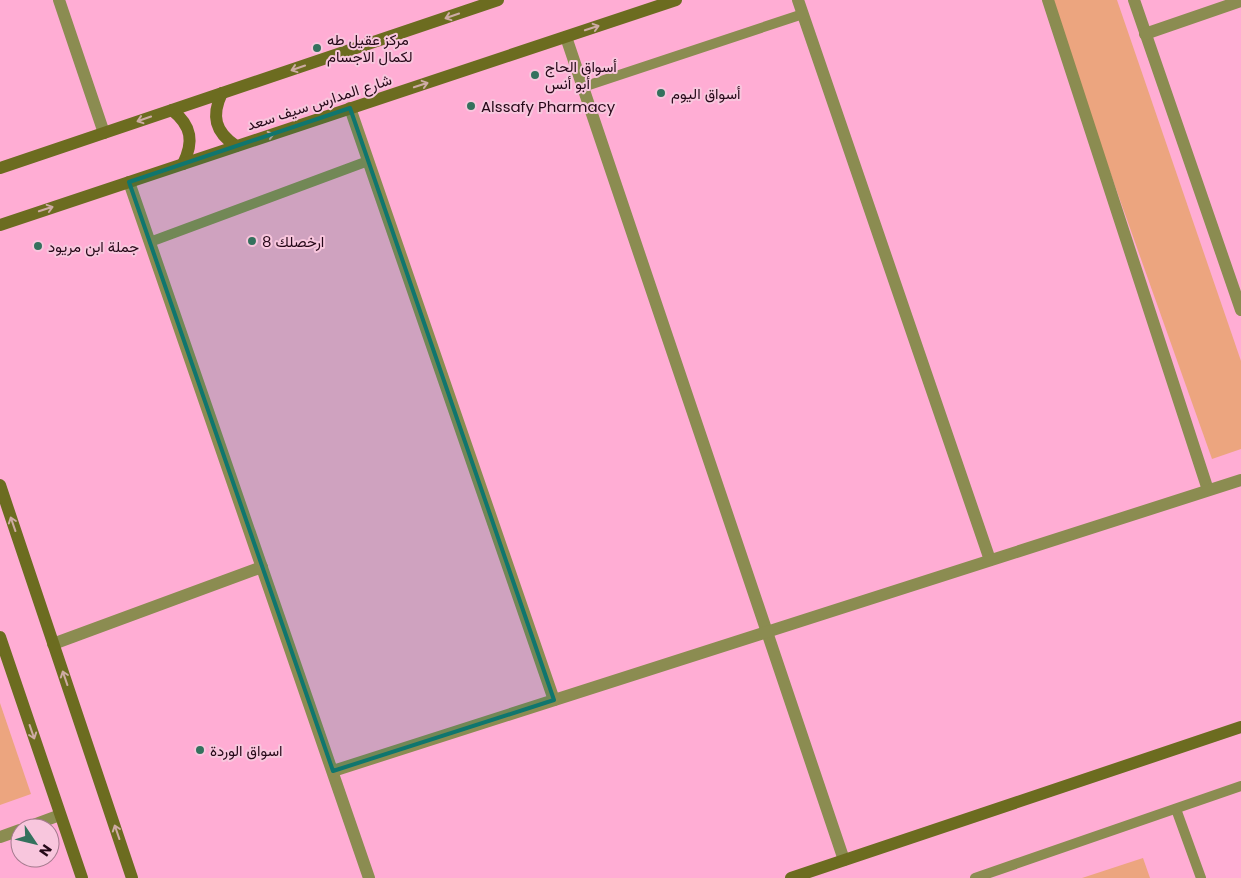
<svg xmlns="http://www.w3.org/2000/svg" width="1241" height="878" viewBox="0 0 1241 878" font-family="Poppins,Vazirmatn,sans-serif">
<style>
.grass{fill:#eca57f}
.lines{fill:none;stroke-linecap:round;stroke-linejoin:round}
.lane{stroke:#8b8c51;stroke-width:10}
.street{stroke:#8b8c51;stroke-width:12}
.secondary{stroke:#6c6c20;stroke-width:12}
.oneway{stroke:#ceaba4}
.marked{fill:#0f766e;fill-opacity:0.2;stroke:#0f766e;stroke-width:4;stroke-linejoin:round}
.poi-dot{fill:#34715d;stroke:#f8c6dd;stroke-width:2}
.labels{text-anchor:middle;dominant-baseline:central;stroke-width:4;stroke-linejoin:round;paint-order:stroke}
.poi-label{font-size:15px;fill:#250818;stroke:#f8c6dd;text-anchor:start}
.street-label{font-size:15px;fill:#250818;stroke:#f8c6dd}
</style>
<rect width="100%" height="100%" fill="#ffadd4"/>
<!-- grass -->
<g class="grass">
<path d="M1049,0H1117L1241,361V449L1212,459Z"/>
<path d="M0,703L31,794L0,805Z"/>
<path d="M1143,858L1150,878H1082Z"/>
</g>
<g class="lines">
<!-- lane -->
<g class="lane">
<path d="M583,87L803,14"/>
<path d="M150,242L368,161"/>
<path d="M1176,809L1201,878"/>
<path d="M975,878L1241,786"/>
</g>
<!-- street -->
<g class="street">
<path d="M59,0L104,133"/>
<path d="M798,0L990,560"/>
<path d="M1048,0L1208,490"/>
<path d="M1134,0L1241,310"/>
<path d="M1145,34L1241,1"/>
<path d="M566,37L844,860"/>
<path d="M350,108L554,700"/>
<path d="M129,182L369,878"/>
<path d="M53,644L262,567"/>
<path d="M333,771L1241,480"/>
<path d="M25,828L60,815"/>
<path d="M0,837L20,830"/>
</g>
<!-- secondary -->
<g class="secondary">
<path d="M222,93C211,116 215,132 236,146"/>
<path d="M172,110C192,126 194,142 183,164"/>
<path d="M0,168L498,0"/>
<path d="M0,225L676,0"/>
<path d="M0,485L132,878"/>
<path d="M0,637L82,878"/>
<path d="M791,878L1241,727"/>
</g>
</g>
<!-- one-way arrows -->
<defs><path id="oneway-shaft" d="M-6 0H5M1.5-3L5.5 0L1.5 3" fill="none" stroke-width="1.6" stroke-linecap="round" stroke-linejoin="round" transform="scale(1.25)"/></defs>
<g class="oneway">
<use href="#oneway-shaft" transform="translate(452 16) rotate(161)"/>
<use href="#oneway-shaft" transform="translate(592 28) rotate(-18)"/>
<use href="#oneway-shaft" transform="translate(298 68) rotate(161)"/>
<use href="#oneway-shaft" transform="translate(421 85) rotate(-18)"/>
<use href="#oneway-shaft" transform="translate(144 119) rotate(161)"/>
<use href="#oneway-shaft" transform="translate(267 136) rotate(-18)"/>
<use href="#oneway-shaft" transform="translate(46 209) rotate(-18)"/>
<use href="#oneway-shaft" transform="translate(13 524) rotate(-109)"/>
<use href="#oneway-shaft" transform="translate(65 678) rotate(-109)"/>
<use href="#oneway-shaft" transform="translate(32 732) rotate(71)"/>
<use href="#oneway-shaft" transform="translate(117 832) rotate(-109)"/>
</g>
<!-- marked area -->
<path class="marked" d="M350,108L554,700L333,771L129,182Z"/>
<!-- markers -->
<g class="poi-dot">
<circle cx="317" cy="48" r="5"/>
<circle cx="535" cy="75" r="5"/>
<circle cx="661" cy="93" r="5"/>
<circle cx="471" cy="106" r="5"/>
<circle cx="252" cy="241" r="5"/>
<circle cx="38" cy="246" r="5"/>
<circle cx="200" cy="750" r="5"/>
</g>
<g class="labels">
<!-- poi labels -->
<g class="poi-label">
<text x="327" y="39">مركز عقيل طه<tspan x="327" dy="17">لكمال الاجسام</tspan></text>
<text x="545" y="66">أسواق الحاج<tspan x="545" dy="17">أبو أنس</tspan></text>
<text x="671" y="93">أسواق اليوم</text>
<text x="481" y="106">Alssafy Pharmacy</text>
<text x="262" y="241">ارخصلك 8</text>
<text x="48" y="246">جملة ابن مريود</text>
<text x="210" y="750">اسواق الوردة</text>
</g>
<!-- street labels -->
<g class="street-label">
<text transform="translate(319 102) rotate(-18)">شارع المدارس سيف سعد</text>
</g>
</g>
<!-- north arrow -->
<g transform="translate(35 843) rotate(125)"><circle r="24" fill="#f8c6dd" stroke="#a47a8e"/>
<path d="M0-4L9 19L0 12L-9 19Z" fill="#34715d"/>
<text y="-8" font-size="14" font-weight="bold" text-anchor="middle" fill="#250818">N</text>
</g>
</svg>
